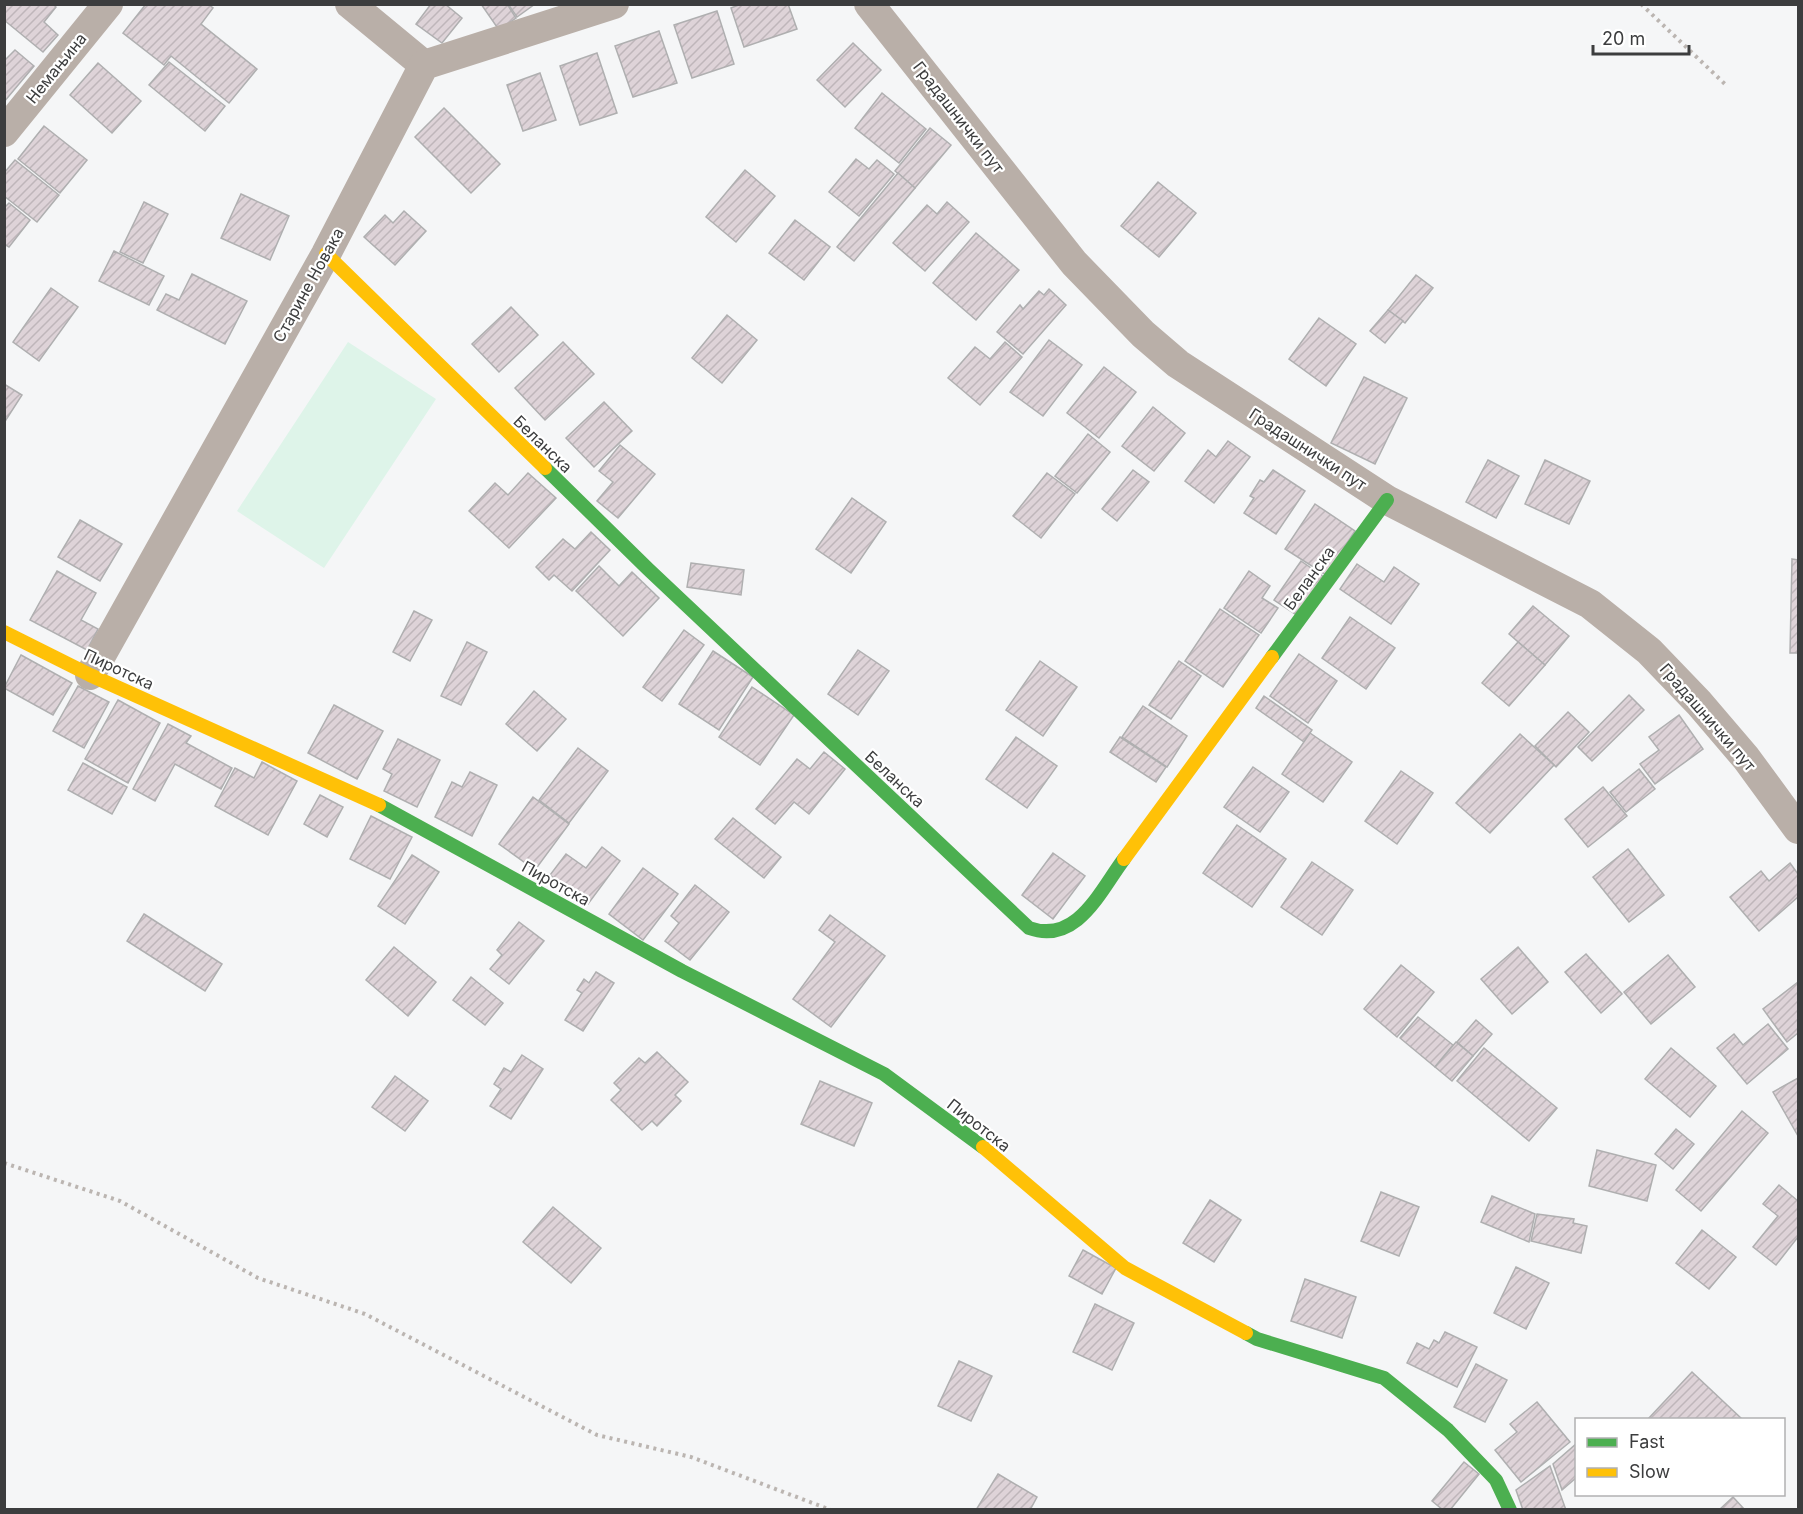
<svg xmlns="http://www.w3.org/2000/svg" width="1803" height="1514" viewBox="0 0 1803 1514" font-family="Inter,sans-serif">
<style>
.pitch{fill:#def4e9}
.building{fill:url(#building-hatch);stroke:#afafb0;stroke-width:1.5}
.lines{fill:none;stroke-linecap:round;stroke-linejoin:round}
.path{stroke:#bbb5b1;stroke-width:4;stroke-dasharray:3 4.5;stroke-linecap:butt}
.street{stroke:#b9afa8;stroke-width:30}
.fast{stroke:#4caf50;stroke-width:14}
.slow{stroke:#ffc107;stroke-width:14}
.labels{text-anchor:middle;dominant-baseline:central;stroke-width:4.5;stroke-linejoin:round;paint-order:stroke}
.street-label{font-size:16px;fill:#3c3d3e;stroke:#fff}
</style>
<defs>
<pattern id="building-hatch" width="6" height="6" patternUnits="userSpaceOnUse" patternTransform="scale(1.5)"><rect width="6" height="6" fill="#ded3d8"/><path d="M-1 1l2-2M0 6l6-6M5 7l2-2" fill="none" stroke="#bfb6ba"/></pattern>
</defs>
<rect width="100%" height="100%" fill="#f5f6f7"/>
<!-- pitch -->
<path class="pitch" d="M348,342L436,399L324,568L237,511Z"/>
<!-- building -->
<g class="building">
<path d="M4,4H53L56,7L44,22L58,35L43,52L4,20Z"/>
<path d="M146,4H208L213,8L201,24L257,69L229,103L171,56L164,65L123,33Z"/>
<path d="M431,4H445L462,18L442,43L416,24Z"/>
<path d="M481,4H507L516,18L499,30Z"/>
<path d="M508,4H535L517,17Z"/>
<path d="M741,4H788L797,29L744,47L731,8Z"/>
<path d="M717,11L734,64L692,78L674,25Z"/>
<path d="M659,31L677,83L633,97L615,46Z"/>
<path d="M853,43L881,70L845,107L817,80Z"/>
<path d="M15,50L34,66L4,102V61Z"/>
<path d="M597,53L617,113L580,125L560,66Z"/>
<path d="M169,62L225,106L205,131L149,85Z"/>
<path d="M98,63L141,101L112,133L70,95Z"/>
<path d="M540,73L556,120L523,131L507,85Z"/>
<path d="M882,93L926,129L899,163L855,128Z"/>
<path d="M444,108L500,164L471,193L415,137Z"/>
<path d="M44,126L87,160L60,193L18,159Z"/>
<path d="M930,128L951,145L915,188L895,171Z"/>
<path d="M856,159L869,169L877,160L894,174L859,216L829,192Z"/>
<path d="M15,160L59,195L37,222L4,196V173Z"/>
<path d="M745,170L775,196L736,242L706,217Z"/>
<path d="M898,173L915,188L854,261L837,247Z"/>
<path d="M1158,182L1196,213L1159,257L1121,226Z"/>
<path d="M241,194L289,216L270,260L221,238Z"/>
<path d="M144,202L168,214L143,263L120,252Z"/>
<path d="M947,202L969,222L925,271L893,243L927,205L937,214Z"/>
<path d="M9,203L30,220L9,247L4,244V208Z"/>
<path d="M404,211L426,231L395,265L364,237L385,215L393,223Z"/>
<path d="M795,220L830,247L804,280L769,253Z"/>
<path d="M976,233L1019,270L976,320L933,283Z"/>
<path d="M114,251L164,276L149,305L99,281Z"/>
<path d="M192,274L247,301L225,344L157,310L166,294L179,300Z"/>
<path d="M1416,275L1433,288L1405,323L1388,310Z"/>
<path d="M51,288L78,307L39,361L13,342Z"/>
<path d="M1049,289L1066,305L1023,354L997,332L1020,305L1023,309L1039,291L1044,295Z"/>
<path d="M511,307L538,335L499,372L472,344Z"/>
<path d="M1388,310L1403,321L1385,343L1370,331Z"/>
<path d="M727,315L757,340L722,383L692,358Z"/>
<path d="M1319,318L1356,344L1326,386L1289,359Z"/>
<path d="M1049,340L1082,365L1043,416L1010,392Z"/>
<path d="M563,342L594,374L545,420L515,388Z"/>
<path d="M1005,342L1022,357L980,405L948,378L975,347L990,359Z"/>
<path d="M1104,367L1136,392L1099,438L1067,413Z"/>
<path d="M1364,377L1407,398L1375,464L1331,443Z"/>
<path d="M4,384L22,395L4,423Z"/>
<path d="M604,402L632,431L594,467L566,438Z"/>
<path d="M1153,407L1185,433L1154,471L1122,446Z"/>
<path d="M1088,434L1110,452L1077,493L1055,476Z"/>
<path d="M1228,441L1250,457L1214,503L1185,481L1208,450L1216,457Z"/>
<path d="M620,445L655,474L618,518L597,501L613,482L599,471Z"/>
<path d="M1488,460L1519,476L1496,518L1466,502Z"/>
<path d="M1545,460L1590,481L1569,524L1525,504Z"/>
<path d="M1133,470L1149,482L1117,521L1102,509Z"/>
<path d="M1273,470L1305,491L1276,534L1244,513L1254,498L1250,496L1260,480L1264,482Z"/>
<path d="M528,473L556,498L509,548L469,511L495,483L508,495Z"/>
<path d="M1047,473L1075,494L1041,538L1013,516Z"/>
<path d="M852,498L886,522L851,573L816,549Z"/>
<path d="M1315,504L1355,531L1326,575L1285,549Z"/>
<path d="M80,520L122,544L100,581L58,557Z"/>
<path d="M591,532L610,550L572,591L554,575L549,580L536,567L563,539L575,549Z"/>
<path d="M1792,559L1798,560V653H1790Z"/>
<path d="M1301,561L1324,577L1298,616L1274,600Z"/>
<path d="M691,563L744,570L741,595L687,587Z"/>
<path d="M1357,564L1384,582L1394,567L1419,584L1391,624L1340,589Z"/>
<path d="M599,566L619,586L632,572L659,598L623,636L576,591Z"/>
<path d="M57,571L96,593L81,620L98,629L87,650L30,620Z"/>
<path d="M1249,571L1270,586L1262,598L1278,608L1261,633L1224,608Z"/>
<path d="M1533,606L1569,636L1545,665L1509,634Z"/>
<path d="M1220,609L1259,635L1223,687L1185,661Z"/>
<path d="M414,611L432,620L410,661L393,652Z"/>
<path d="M1350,617L1395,648L1366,689L1322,658Z"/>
<path d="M684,630L704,645L662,701L643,687Z"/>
<path d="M467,642L487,652L461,705L441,696Z"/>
<path d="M1518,642L1545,665L1509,706L1482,683Z"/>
<path d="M858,650L889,671L858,715L828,694Z"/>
<path d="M713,651L753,677L719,730L679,704Z"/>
<path d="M1299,654L1337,681L1308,723L1270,696Z"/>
<path d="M21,655L72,683L53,715L4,688Z"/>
<path d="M1040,661L1077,687L1043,736L1006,710Z"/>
<path d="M1179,661L1201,676L1171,719L1149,705Z"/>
<path d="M78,686L109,702L84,748L53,731Z"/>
<path d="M752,687L794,715L760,765L719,737Z"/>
<path d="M534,691L566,719L537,751L506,724Z"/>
<path d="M1629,695L1644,710L1592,761L1578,747Z"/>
<path d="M1264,696L1312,730L1304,742L1256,708Z"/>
<path d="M118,700L160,723L128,783L85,759Z"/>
<path d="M334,705L383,731L357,779L308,753Z"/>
<path d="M1143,706L1187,736L1167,767L1122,737Z"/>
<path d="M1568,712L1589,732L1556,767L1535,746Z"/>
<path d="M1679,715L1703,749L1655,784L1640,764L1659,750L1649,737Z"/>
<path d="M168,724L191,736L186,743L232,768L221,789L175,764L155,801L133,789Z"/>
<path d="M1310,733L1352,762L1323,802L1282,774Z"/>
<path d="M1520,734L1554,765L1490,833L1456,803Z"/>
<path d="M1016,737L1057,766L1027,808L986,779Z"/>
<path d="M1120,737L1166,767L1156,782L1110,752Z"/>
<path d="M398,739L440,760L417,807L384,791L392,774L383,769Z"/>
<path d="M578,748L608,771L569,823L539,800Z"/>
<path d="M824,752L845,769L809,814L794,802L775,824L756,809L797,759L810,769Z"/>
<path d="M262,762L297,781L268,835L215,806L235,768L254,778Z"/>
<path d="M83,763L127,787L112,814L68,790Z"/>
<path d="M1253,767L1289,792L1260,832L1224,807Z"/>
<path d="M1639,769L1655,789L1626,812L1610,792Z"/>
<path d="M1401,771L1433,793L1397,844L1365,821Z"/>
<path d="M470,772L497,785L472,836L435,817L452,782L462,787Z"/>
<path d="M1603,787L1627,816L1588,847L1565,819Z"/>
<path d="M320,795L343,807L327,837L304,824Z"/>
<path d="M533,797L569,824L535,870L499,844Z"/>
<path d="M371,816L412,837L390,879L350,859Z"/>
<path d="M733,818L781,857L764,878L715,839Z"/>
<path d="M1237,825L1286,859L1252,907L1203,873Z"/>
<path d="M602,847L620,861L588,904L550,875L566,854L586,868Z"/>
<path d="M1628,849L1664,895L1629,922L1593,877Z"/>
<path d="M1053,853L1085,876L1053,919L1022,895Z"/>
<path d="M412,855L439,872L405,924L378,906Z"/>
<path d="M1312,862L1353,890L1322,935L1281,907Z"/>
<path d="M1790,863L1798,874V897L1759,931L1730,897L1761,871L1769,881Z"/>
<path d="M643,868L678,894L643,940L609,914Z"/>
<path d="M695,885L729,912L690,960L665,941L679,923L671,916Z"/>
<path d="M144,914L222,964L205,991L127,941Z"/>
<path d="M830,915L885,956L831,1027L793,999L835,942L819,930Z"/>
<path d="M519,922L544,941L509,984L490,969L502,955L497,950Z"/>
<path d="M394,947L436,982L408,1016L366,980Z"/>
<path d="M1518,947L1548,982L1512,1014L1481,979Z"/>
<path d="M1586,954L1622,994L1601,1013L1565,972Z"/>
<path d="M1668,955L1695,987L1651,1024L1624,992Z"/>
<path d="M1401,965L1434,992L1397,1037L1364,1009Z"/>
<path d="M596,972L614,983L583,1031L565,1020L582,993L577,990L584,979L589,983Z"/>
<path d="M471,977L503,1003L485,1025L453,1000Z"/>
<path d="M1798,982V1033L1787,1042L1763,1009Z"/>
<path d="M1418,1017L1453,1045L1435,1067L1400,1038Z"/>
<path d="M1476,1020L1492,1034L1473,1056L1457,1042Z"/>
<path d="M1768,1024L1788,1049L1747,1084L1717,1048L1734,1034L1743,1045Z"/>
<path d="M1456,1042L1473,1056L1452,1081L1435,1067Z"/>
<path d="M1484,1048L1557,1108L1529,1141L1457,1081Z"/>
<path d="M1671,1048L1716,1086L1690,1117L1645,1079Z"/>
<path d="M657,1052L688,1082L675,1095L681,1101L657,1126L652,1121L642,1130L611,1100L621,1090L614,1083L639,1058L645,1063Z"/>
<path d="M522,1055L543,1069L511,1119L490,1106L501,1089L494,1084L504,1068L511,1072Z"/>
<path d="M395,1076L428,1101L405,1131L372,1107Z"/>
<path d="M1798,1078V1136L1773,1092Z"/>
<path d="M820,1081L872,1103L854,1146L801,1124Z"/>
<path d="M1742,1111L1768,1133L1701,1211L1676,1190Z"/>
<path d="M1676,1129L1694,1144L1673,1169L1655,1154Z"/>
<path d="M1597,1150L1656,1165L1647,1201L1589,1186Z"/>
<path d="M1779,1185L1798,1201V1237L1776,1265L1753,1247L1778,1216L1763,1204Z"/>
<path d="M1381,1192L1419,1207L1399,1256L1361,1241Z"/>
<path d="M1492,1196L1535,1214L1529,1242L1481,1222Z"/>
<path d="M1210,1200L1241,1220L1214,1262L1183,1243Z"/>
<path d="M553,1207L601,1248L571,1283L523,1242Z"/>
<path d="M1537,1214L1574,1219L1573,1223L1587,1226L1581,1253L1531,1241Z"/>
<path d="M1702,1230L1736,1257L1709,1289L1676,1263Z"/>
<path d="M1083,1250L1116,1268L1102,1294L1069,1276Z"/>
<path d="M1516,1267L1549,1283L1526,1329L1494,1313Z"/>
<path d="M1305,1279L1356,1297L1342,1338L1291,1321Z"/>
<path d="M1095,1304L1134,1323L1112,1370L1073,1352Z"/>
<path d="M1445,1332L1477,1347L1457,1387L1407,1363L1417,1343L1429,1349L1434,1340L1439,1343Z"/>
<path d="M959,1361L992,1376L971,1421L938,1406Z"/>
<path d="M1476,1364L1507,1380L1485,1422L1454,1407Z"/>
<path d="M1692,1372L1743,1420L1648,1419Z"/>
<path d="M1537,1402L1570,1442L1521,1482L1495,1450L1517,1432L1510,1424Z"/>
<path d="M1576,1444V1478L1562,1490L1553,1464Z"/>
<path d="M1464,1462L1479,1474L1450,1510H1443L1432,1501Z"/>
<path d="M1550,1466L1566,1510H1523L1516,1490Z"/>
<path d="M998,1474L1037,1497L1030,1510H976Z"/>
<path d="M1733,1497L1745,1510H1719Z"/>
</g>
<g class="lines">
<!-- path -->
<g class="path">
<path d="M1641,4L1727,86"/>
<path d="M4,1163L120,1201L258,1278L365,1314L597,1435L691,1457L831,1510"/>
</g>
<!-- street -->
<g class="street">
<path d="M350,4L424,65"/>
<path d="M869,4L1074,263L1143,334L1178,364L1387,500L1590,604L1649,651L1699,703L1746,758L1798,829"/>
<path d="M4,132L108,4"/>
<path d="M90,675L326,254L424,65L614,4"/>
</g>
<!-- fast -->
<g class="fast">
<path d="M545,468L648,569L1029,928C1077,945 1100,891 1124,859"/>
<path d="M1272,657L1387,500"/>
<path d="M379,805L682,971L884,1074L983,1147"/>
<path d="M1246,1333L1257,1339L1384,1378L1448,1430L1496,1480L1510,1510"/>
</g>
<!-- slow -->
<g class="slow">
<path d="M326,254L545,468"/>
<path d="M4,632L90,675L379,805"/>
<path d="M1124,859L1272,657"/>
<path d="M983,1147L1125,1268L1246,1333"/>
</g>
</g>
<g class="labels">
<!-- street labels -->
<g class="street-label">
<text transform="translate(56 68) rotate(-51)">Немањина</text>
<text transform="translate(959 117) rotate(52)">Градашнички пут</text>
<text transform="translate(308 285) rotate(-61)">Старине Новака</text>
<text transform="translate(543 444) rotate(44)">Беланска</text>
<text transform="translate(1308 449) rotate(33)">Градашнички пут</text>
<text transform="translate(1309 578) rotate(-54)">Беланска</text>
<text transform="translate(119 669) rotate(25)">Пиротска</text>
<text transform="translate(1708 717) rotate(49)">Градашнички пут</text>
<text transform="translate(895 779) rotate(43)">Беланска</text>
<text transform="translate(556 883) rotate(29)">Пиротска</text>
<text transform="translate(979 1125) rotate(38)">Пиротска</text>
</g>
</g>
<!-- border -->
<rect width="1803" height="1514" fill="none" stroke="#3c3d3e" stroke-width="12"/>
<!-- legend -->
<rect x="1575" y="1418" width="210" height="78" fill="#ffffff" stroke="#b1b1b2" stroke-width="1.5"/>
<rect x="1587" y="1438" width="30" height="9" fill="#4caf50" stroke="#b1b1b2" stroke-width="1.5"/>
<text x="1629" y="1448" font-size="18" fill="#3c3d3e">Fast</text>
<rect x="1587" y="1468" width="30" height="9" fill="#ffc107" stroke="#b1b1b2" stroke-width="1.5"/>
<text x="1629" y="1478" font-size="18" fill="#3c3d3e">Slow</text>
<!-- scale -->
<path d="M1593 45v9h96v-9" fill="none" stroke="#3c3d3e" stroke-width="3"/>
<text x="1602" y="45" font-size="18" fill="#3c3d3e" stroke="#ffffff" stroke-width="4.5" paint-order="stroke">20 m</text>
</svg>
